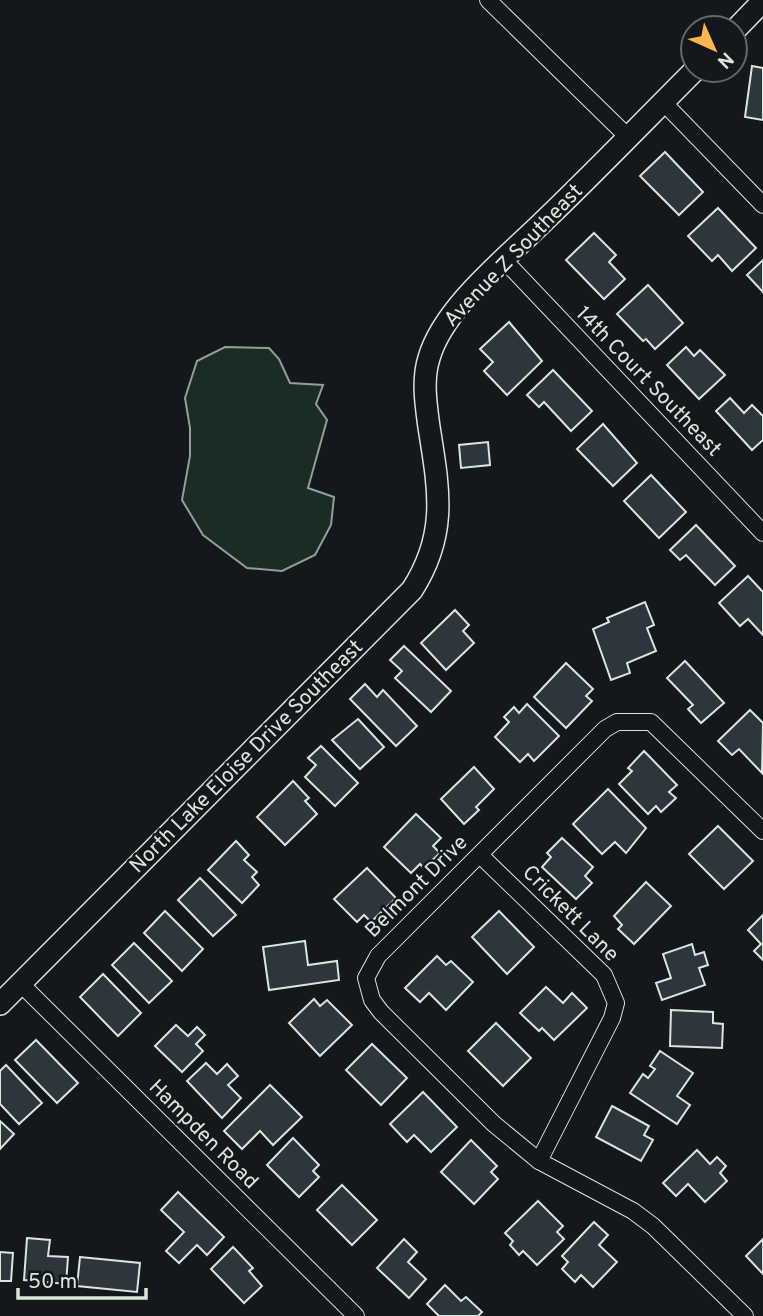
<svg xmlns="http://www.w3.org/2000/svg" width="763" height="1316" viewBox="0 0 763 1316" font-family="Overpass,sans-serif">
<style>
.green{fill:#1a2d24;stroke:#939e99;stroke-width:2}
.building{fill:#2c363c;stroke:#d8e6dc;stroke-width:2}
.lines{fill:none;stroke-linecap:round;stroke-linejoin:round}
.street-casing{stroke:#d8e6dc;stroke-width:18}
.secondary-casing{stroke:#d8e6dc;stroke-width:24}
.street{stroke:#14181c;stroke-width:16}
.secondary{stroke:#14181c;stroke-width:21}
.labels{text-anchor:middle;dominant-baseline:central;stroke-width:5;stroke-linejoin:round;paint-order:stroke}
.street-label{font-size:21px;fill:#d8e6dc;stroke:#14181c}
</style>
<rect width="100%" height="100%" fill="#14181c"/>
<!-- green -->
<path class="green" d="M225,347L269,348L279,359L290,383L323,385L316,404L327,420L308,488L334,497L331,525L315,555L282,571L247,568L203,535L182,500L190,456V428L185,398L197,361Z"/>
<!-- building -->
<g class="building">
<path d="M752,66L763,68V120L745,117Z"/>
<path d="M665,152L703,192L679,215L640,176Z"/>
<path d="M718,208L756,248L732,271L718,255L712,261L688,236Z"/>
<path d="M594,233L616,255L609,262L625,279L604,299L566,260Z"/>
<path d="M763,260V292L747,275Z"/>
<path d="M648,285L683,323L655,349L646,339L643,341L617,314Z"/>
<path d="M509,322L542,361L507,395L484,371L493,362L480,349Z"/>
<path d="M686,347L694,356L700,350L725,375L699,399L667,365Z"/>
<path d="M553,370L592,411L571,431L544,402L539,407L527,395Z"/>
<path d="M730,398L744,413L752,405L763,416V440L752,450L716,411Z"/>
<path d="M603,424L637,463L613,486L577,449Z"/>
<path d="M488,442L490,465L461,468L459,445Z"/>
<path d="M651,475L686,512L659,538L624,501Z"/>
<path d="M696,525L735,566L715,585L686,555L680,560L670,550Z"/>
<path d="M748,576L763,592V635L748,619L740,626L719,603Z"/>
<path d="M645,602L654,625L647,628L656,651L627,663L630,673L611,680L593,629L609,622L607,618Z"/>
<path d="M455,610L469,625L463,631L474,643L446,670L421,643Z"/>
<path d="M404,646L451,691L431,712L395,678L402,671L390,660Z"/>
<path d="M685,661L724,703L701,723L688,709L693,705L667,678Z"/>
<path d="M566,663L593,689L586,696L592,701L566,728L534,697Z"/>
<path d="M365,684L377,697L383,690L417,726L396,746L350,699Z"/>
<path d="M527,704L559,736L534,761L528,754L520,762L495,737L509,722L504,717L514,707L519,713Z"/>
<path d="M750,710L763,723L762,773L739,749L732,755L718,741Z"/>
<path d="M358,719L384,747L360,769L332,740Z"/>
<path d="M321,746L358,783L335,806L305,777L316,765L308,758Z"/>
<path d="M644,751L677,785L669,792L676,798L661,812L656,806L648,814L619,784L632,771L628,768Z"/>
<path d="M474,767L494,789L476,807L479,810L464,824L441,799Z"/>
<path d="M293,781L309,798L305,801L317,814L285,845L257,817Z"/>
<path d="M608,789L646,828L626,853L615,842L602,854L573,824Z"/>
<path d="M416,814L441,838L433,846L440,853L424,868L420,864L411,873L384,847Z"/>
<path d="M718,826L753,861L724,889L689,854Z"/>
<path d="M562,838L593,867L585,876L592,883L576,899L542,867L551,857L547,853Z"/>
<path d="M236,841L249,855L244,860L257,872L252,877L259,885L242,903L208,870Z"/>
<path d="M367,868L396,898L371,922L364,915L357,922L334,899Z"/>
<path d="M200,878L236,915L213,936L178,900Z"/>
<path d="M646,882L671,906L634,944L618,929L622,925L614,916Z"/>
<path d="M165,911L203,949L182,971L144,933Z"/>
<path d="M499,911L534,947L507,974L472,937Z"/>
<path d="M763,915V960L754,951L761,944L748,930Z"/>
<path d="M305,941L308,965L337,961L339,980L269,990L263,947Z"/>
<path d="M134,943L172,981L149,1003L112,965Z"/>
<path d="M692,944L695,955L704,952L708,965L699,968L705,985L662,1000L656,983L671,978L663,954Z"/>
<path d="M437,956L446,965L451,961L473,982L446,1010L429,993L420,1002L405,988Z"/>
<path d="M103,974L141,1013L118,1036L80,997Z"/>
<path d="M546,987L563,1003L572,993L587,1008L554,1040L542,1028L539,1031L520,1013Z"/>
<path d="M314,999L320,1006L327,1000L352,1025L320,1056L289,1023Z"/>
<path d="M671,1010L713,1012V1023L723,1024L722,1048L670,1046Z"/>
<path d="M496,1023L531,1058L503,1086L468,1051Z"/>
<path d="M176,1025L188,1036L197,1027L205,1035L196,1044L203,1051L182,1072L155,1046Z"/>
<path d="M36,1040L78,1083L57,1103L15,1060Z"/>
<path d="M372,1044L407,1078L381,1105L346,1070Z"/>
<path d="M660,1051L693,1073L677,1096L690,1105L677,1124L630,1093L643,1074L648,1078L655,1069L650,1066Z"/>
<path d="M206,1063L217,1074L227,1064L238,1076L228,1085L241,1098L222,1118L187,1081Z"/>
<path d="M6,1065L42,1103L19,1124L0,1104V1071Z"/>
<path d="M270,1085L302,1117L273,1145L260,1131L242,1149L224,1131Z"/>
<path d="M423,1092L457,1127L431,1152L414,1135L407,1142L390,1124Z"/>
<path d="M612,1106L649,1126L644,1135L653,1140L641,1161L596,1137Z"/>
<path d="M0,1121L14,1134L0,1149Z"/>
<path d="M293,1138L319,1165L313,1171L319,1177L299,1197L267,1165Z"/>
<path d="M471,1140L497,1166L491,1172L498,1179L474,1204L441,1172Z"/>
<path d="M697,1150L710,1164L717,1157L726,1166L720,1173L727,1181L705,1202L688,1184L676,1196L663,1183Z"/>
<path d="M342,1185L377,1220L352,1245L317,1210Z"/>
<path d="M178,1192L224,1237L207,1255L197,1245L179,1263L166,1251L184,1232L161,1210Z"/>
<path d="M538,1201L563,1226L557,1232L564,1239L537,1265L523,1251L519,1255L510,1245L513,1241L505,1233Z"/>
<path d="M594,1222L608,1235L599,1245L617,1262L593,1287L581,1275L575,1282L562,1269L568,1262L562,1256Z"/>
<path d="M27,1238L50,1240L48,1256L68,1257L66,1284L24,1280Z"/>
<path d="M404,1239L417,1252L408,1262L426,1279L409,1298L377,1268Z"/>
<path d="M763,1239V1274L746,1256Z"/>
<path d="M233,1247L253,1268L249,1271L262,1286L244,1303L211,1269Z"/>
<path d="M0,1252L13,1253L11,1281H0Z"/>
<path d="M80,1257L140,1263L137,1292L77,1286Z"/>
<path d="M445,1285L461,1301L466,1297L482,1312L478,1316H439L427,1304Z"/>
</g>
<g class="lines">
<!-- street casing -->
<g class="street-casing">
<g id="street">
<path d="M488,0L628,137"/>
<path d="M663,102L763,205"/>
<path d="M504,260L763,533"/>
<path d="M480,855L604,975L616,1003L612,1018L539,1161"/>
<path d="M21,984L356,1316"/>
<path d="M745,1316L653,1226L633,1211L539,1161L494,1124L381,1012L372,1000L366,978L378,956L605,729L617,722H651L763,831"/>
</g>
</g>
<!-- secondary casing -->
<g class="secondary-casing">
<g id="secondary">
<path d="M735,30L763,1"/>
<path d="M0,1004L412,590C448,534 439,490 429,427C426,405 422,380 429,358C444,306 510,255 548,217C598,169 646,119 695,70"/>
</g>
</g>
<!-- street -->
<use href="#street" class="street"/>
<!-- secondary -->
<use href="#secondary" class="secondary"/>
</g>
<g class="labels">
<!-- street labels -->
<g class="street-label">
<text transform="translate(514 256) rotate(-46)">Avenue Z Southeast</text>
<text transform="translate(648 382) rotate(46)">14th Court Southeast</text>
<text transform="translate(247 757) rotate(-45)">North Lake Eloise Drive Southeast</text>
<text transform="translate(417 887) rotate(-45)">Belmont Drive</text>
<text transform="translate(570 914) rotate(45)">Crickett Lane</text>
<text transform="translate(203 1135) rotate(45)">Hampden Road</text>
</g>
</g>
<!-- north arrow -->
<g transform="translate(714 49) rotate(135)"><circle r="33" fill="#14181c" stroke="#626a69" stroke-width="2"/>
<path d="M0-5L12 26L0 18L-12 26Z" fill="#ffb74d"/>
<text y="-10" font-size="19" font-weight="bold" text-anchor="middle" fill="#d8e6dc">N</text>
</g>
<!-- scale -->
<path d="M18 1288v10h128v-10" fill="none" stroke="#d8e6dc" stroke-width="3.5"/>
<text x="28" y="1288" font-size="21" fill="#d8e6dc" stroke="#14181c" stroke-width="5" paint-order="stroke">50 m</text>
</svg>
